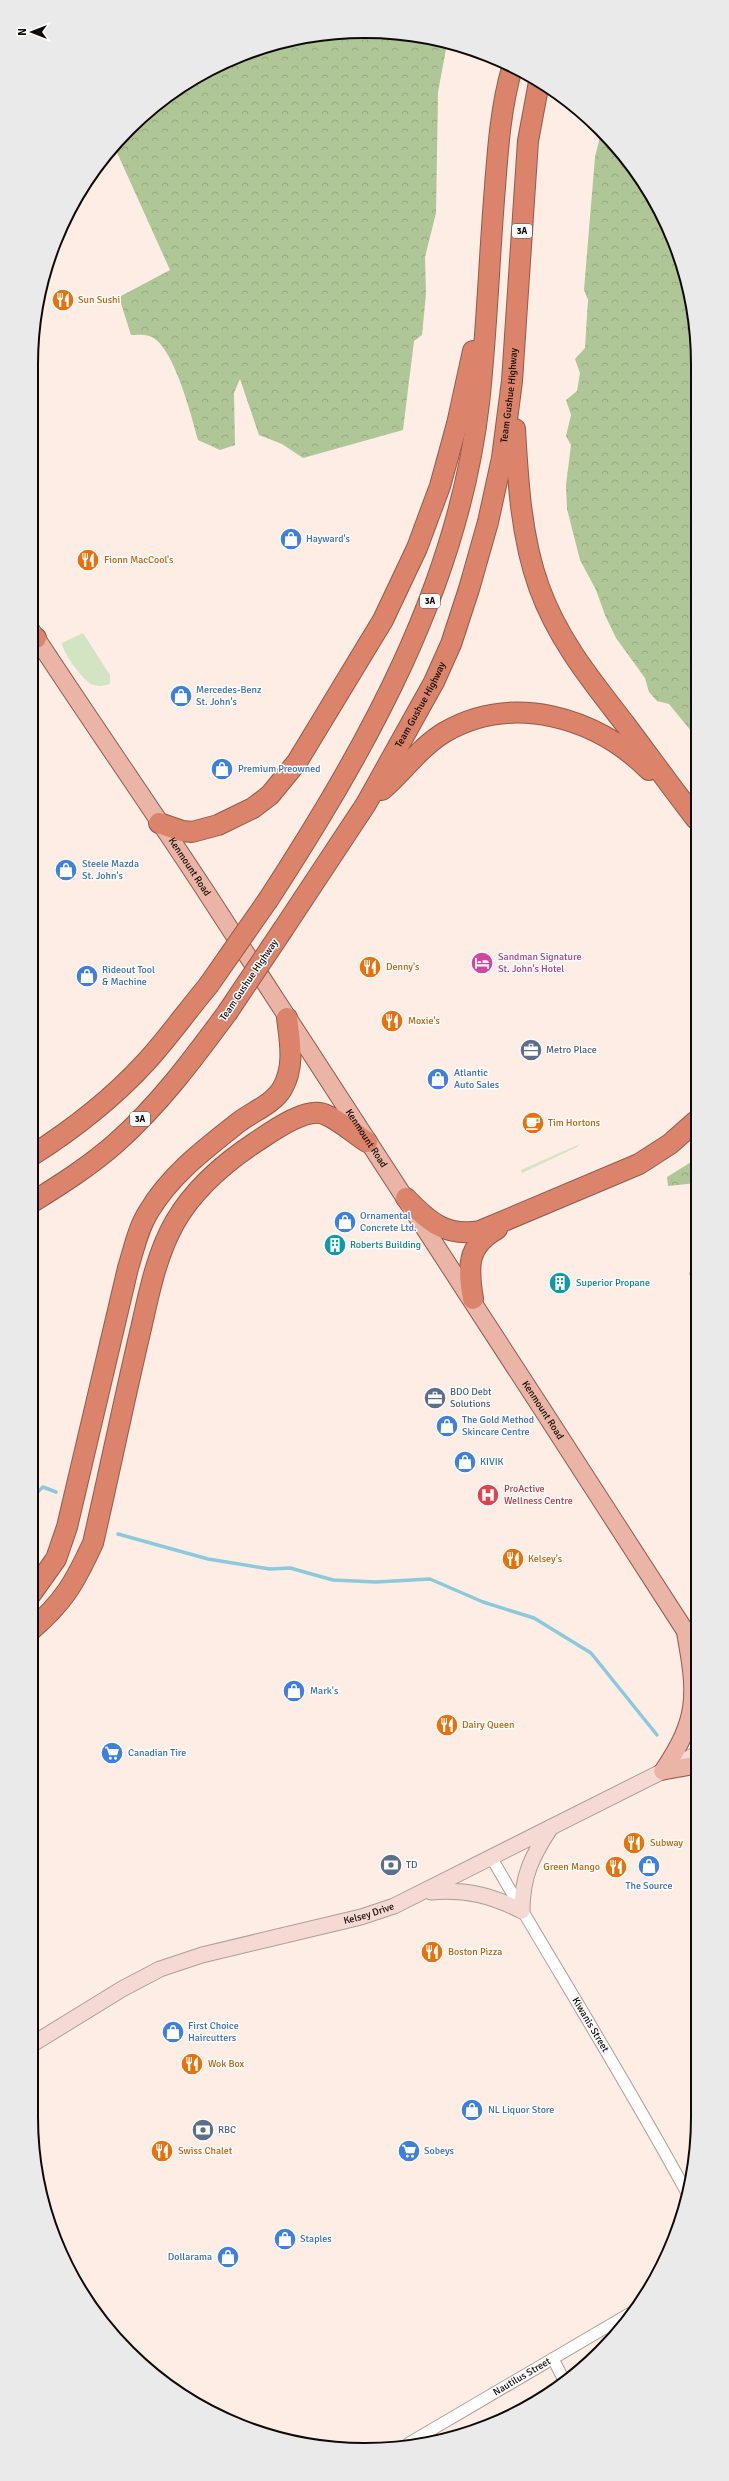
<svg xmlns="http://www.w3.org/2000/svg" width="729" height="2481" viewBox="0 0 729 2481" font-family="Signika,sans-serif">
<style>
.green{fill:#d3e4c3}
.forest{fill:url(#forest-crowns)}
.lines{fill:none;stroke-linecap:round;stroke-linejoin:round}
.stream{stroke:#8bc9db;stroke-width:3.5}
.street-casing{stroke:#af9d93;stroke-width:13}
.secondary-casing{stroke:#af9d93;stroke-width:17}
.primary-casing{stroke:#955948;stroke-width:19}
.highway-casing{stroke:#955948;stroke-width:22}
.street{stroke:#fff;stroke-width:11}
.secondary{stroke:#f4dad3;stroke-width:15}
.primary{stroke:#eab5a6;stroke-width:17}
.highway{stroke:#dc846b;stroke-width:20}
.highway-bridge-casing{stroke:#955948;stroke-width:22;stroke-linecap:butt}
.highway-bridge{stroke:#dc846b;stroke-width:20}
.labels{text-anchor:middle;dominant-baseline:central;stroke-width:3;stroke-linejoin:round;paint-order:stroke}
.shield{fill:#fefefe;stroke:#575351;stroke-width:1}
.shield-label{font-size:9px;font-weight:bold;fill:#100a07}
.food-label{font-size:10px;fill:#c56008;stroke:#fefefe;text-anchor:start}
.street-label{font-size:10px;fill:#100a07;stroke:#fefefe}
.shop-label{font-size:10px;fill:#366cbe;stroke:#fefefe;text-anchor:start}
.hotel-label{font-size:10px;fill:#b23c85;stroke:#fefefe;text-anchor:start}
.service-label{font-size:10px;fill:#4e5e75;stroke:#fefefe;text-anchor:start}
.culture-label{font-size:10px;fill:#0d838f;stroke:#fefefe;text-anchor:start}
.health-label{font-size:10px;fill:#be3a42;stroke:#fefefe;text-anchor:start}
.rim{fill:none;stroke:#100a07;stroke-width:2}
</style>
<defs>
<pattern id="forest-crowns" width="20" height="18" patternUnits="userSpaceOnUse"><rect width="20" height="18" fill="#afc697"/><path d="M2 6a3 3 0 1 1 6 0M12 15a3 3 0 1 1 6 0" fill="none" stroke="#96a981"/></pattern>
</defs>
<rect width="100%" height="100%" fill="#fdede5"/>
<!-- green -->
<g class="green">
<path d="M83,633L110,675V684C104,686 98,687 91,684C83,680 62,652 62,643Z"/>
<path d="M580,1144L577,1147L522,1173L521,1170Z"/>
</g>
<!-- forest -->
<g class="forest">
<path d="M364,31L429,37L447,44L438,92L436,213L425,257L426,294L422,335L414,341L403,430L303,458L282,444L259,435L240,379L234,393L235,445L220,450L198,440C192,418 173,342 149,336C144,334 136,335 131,335L119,297L170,270L115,148L112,149L129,129L179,87L237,56L299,37Z"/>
<path d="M601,133L615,144L673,237L695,321L696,737L669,704L657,701L649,692L645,678L616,638L605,615L596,590L580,560L567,509L566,485L571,445L566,436L571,415L566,400L577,391L580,373L575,359L585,348L588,300L584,290L595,157Z"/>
<path d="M696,1159L697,1183L668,1186L667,1177Z"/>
<path d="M695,1256H697V1283L689,1274Z"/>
</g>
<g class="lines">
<!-- stream -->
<g class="stream">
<path d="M31,1498L43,1487L56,1492"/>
<path d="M118,1534L208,1559L270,1569L290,1568L333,1580L376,1582L430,1579L483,1602L534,1618L591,1653L657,1735"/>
</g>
<!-- street casing -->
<g class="street-casing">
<g id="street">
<path id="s1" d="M491,1857C556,1969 625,2079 687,2193"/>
<path d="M553,2359L565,2382"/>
<path id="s2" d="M409,2443L634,2311"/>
</g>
</g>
<!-- secondary casing -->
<g class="secondary-casing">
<g id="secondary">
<path d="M431,1892C465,1889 491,1895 522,1911C522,1876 532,1856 551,1827"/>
<path id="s3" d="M31,2045L122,1989L160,1969L202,1955L361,1917L394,1906L697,1754"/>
</g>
</g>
<!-- primary casing -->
<g class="primary-casing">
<g id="primary">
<path id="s4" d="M31,630C89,719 150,806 208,895C371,1146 535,1397 697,1649"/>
<path d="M663,1771C698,1719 697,1696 686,1635"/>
<path d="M663,1771L697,1765"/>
</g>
</g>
<!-- highway casing -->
<g class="highway-casing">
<g id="highway">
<path d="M515,429C518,481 521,537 539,587C558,640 591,680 625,724C649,756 672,788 696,819"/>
<path d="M31,635L36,638"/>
<path d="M382,790C404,771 420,747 445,732C513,693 596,717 649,770"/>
<path d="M159,823L182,831L192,832L218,825L253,808L270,795L297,762L383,620L417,548L440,486L457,424L473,351"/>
<path d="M268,900C367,747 458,587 479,403C487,331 489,259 495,187C498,147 501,106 512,68"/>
<path id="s5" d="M284,928L366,804L434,682L451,644L469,589L488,522L502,458L512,381L528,141L539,82"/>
<path d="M31,1156C72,1130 113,1098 146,1062C168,1038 187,1011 208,986"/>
<path d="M406,1198C429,1222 446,1237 480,1231L639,1164L670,1144L696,1121"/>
<path d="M31,1203C60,1185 90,1166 116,1143C159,1105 193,1059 227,1013"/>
<path d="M473,1299C468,1268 466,1246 497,1229"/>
<path d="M31,1594L56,1559L67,1527L128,1268C134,1249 138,1228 149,1211C171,1174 205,1149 239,1122C252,1112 273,1104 282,1089C295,1067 290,1042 287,1018"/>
<path d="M31,1630C64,1602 75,1582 93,1543C109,1474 123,1405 139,1337C148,1299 155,1257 175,1222C194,1189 224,1163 256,1142C271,1132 305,1107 324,1114C339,1120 353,1133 367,1142"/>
</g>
</g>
<!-- street -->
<use href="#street" class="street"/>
<!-- secondary -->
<use href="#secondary" class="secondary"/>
<!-- primary -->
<use href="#primary" class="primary"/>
<!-- highway -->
<use href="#highway" class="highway"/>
<!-- highway-bridge casing -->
<g class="highway-bridge-casing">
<g id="highway-bridge">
<path d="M208,986L268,900"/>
<path d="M227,1013L284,928"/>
</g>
</g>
<!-- highway-bridge -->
<use href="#highway-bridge" class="highway-bridge"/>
</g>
<!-- icons -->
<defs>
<g id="restaurant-disc" transform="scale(1.15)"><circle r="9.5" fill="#e8710a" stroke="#fefefe"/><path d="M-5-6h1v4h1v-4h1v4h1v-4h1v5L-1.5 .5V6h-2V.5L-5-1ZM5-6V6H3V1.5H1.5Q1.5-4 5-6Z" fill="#fff"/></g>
<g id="shop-disc" transform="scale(1.15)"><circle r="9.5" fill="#3f7fe0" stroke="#fefefe"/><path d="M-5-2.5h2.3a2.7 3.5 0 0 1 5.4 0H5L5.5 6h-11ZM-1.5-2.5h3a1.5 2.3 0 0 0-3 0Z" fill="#fff"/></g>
<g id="hotel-disc" transform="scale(1.15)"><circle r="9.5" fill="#d1479c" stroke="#fefefe"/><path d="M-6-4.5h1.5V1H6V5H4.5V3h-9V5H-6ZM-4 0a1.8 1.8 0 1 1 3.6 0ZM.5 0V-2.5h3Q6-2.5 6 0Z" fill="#fff"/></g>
<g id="office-disc" transform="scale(1.15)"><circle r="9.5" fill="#5c6f8a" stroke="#fefefe"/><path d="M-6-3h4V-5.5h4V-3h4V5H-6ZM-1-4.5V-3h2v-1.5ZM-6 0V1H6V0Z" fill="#fff"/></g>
<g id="cafe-disc" transform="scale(1.15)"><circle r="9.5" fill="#e8710a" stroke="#fefefe"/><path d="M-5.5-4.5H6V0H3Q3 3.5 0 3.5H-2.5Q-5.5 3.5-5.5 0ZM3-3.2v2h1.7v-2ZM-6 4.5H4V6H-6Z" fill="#fff"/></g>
<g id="building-disc" transform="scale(1.15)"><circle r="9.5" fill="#0f9aa8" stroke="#fefefe"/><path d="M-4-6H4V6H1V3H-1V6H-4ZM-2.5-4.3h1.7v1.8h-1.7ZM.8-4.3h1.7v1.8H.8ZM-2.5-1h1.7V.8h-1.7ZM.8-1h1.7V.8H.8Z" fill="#fff"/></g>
<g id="hospital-disc" transform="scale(1.15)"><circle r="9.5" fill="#e0444e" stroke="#fefefe"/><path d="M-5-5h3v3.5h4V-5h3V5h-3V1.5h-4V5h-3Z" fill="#fff"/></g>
<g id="supermarket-disc" transform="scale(1.15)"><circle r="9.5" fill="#3f7fe0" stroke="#fefefe"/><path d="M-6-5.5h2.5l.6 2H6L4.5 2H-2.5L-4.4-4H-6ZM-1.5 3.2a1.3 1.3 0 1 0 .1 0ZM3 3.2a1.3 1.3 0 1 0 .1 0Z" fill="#fff"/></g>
<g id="bank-disc" transform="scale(1.15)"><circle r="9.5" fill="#5c6f8a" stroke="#fefefe"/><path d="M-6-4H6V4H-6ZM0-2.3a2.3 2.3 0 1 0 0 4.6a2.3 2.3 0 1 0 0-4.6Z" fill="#fff"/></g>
</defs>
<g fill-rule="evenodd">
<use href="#restaurant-disc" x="63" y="300"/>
<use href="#shop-disc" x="291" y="539"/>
<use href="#restaurant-disc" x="88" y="560"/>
<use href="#shop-disc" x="181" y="696"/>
<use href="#shop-disc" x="222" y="769"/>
<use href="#shop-disc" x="66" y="870"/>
<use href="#hotel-disc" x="482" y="963"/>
<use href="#restaurant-disc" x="370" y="967"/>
<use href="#shop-disc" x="87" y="976"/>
<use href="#restaurant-disc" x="392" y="1021"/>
<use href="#office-disc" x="531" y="1050"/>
<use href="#shop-disc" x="438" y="1079"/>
<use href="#cafe-disc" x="533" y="1123"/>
<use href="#shop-disc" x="345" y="1222"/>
<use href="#building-disc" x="335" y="1245"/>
<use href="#building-disc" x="560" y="1283"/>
<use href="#office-disc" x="435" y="1398"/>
<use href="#shop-disc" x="447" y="1426"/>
<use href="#shop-disc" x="465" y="1462"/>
<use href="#hospital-disc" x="488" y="1495"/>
<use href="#restaurant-disc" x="513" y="1559"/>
<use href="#shop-disc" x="294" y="1691"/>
<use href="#restaurant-disc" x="447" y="1725"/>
<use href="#supermarket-disc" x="112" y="1753"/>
<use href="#restaurant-disc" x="634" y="1843"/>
<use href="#bank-disc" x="391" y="1865"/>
<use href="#shop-disc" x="649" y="1866"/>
<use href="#restaurant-disc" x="616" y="1867"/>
<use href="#restaurant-disc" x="432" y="1952"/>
<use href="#shop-disc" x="173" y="2032"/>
<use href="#restaurant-disc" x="192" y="2064"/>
<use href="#shop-disc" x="472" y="2110"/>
<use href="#bank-disc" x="203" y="2130"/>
<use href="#restaurant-disc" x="162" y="2151"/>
<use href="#supermarket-disc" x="409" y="2151"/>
<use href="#shop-disc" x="285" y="2239"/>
<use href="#shop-disc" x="228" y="2257"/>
</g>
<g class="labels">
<!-- shield labels -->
<g class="shield">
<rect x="512" y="224" width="20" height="14" rx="3"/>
<rect x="420" y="594" width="20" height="14" rx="3"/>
<rect x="130" y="1112" width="20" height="14" rx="3"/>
</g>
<g class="shield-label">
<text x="522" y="231">3A</text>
<text x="430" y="601">3A</text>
<text x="140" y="1119">3A</text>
</g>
<!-- food labels -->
<g class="food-label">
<text x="78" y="300">Sun Sushi</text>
<text x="104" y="560">Fionn MacCool's</text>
<text x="386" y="967">Denny's</text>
<text x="408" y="1021">Moxie's</text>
<text x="548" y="1123">Tim Hortons</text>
<text x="528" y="1559">Kelsey's</text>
<text x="462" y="1725">Dairy Queen</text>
<text x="650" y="1843">Subway</text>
<text x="600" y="1867" text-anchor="end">Green Mango</text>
<text x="448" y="1952">Boston Pizza</text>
<text x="208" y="2064">Wok Box</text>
<text x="178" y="2151">Swiss Chalet</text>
</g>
<!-- street labels -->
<g class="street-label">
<text stroke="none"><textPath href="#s5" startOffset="586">Team Gushue Highway</textPath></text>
<text stroke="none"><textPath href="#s5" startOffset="262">Team Gushue Highway</textPath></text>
<text stroke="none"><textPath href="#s4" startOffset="285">Kenmount Road</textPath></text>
<text transform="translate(249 980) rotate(-56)">Team Gushue Highway</text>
<text stroke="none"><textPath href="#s4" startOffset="609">Kenmount Road</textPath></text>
<text stroke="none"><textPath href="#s4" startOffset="933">Kenmount Road</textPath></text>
<text stroke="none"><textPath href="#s3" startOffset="366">Kelsey Drive</textPath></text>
<text stroke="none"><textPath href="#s1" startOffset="195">Kiwanis Street</textPath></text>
<text stroke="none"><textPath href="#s2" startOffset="131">Nautilus Street</textPath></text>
</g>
<!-- shop labels -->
<g class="shop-label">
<text x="306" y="539">Hayward's</text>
<text x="196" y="690">Mercedes-Benz<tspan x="196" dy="12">St. John's</tspan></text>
<text x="238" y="769">Premium Preowned</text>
<text x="82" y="864">Steele Mazda<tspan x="82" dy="12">St. John's</tspan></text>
<text x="102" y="970">Rideout Tool<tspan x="102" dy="12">&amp; Machine</tspan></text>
<text x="454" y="1073">Atlantic<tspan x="454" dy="12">Auto Sales</tspan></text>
<text x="360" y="1216">Ornamental<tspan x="360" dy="12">Concrete Ltd.</tspan></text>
<text x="462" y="1420">The Gold Method<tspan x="462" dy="12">Skincare Centre</tspan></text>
<text x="480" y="1462">KIVIK</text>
<text x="310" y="1691">Mark's</text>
<text x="128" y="1753">Canadian Tire</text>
<text x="649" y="1886" text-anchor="middle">The Source</text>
<text x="188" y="2026">First Choice<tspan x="188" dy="12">Haircutters</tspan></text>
<text x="488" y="2110">NL Liquor Store</text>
<text x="424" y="2151">Sobeys</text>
<text x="300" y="2239">Staples</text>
<text x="212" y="2257" text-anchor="end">Dollarama</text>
</g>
<!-- hotel labels -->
<g class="hotel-label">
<text x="498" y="957">Sandman Signature<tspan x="498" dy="12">St. John's Hotel</tspan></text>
</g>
<!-- service labels -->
<g class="service-label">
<text x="546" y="1050">Metro Place</text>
<text x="450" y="1392">BDO Debt<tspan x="450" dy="12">Solutions</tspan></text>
<text x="406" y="1865">TD</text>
<text x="218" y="2130">RBC</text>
</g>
<!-- culture labels -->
<g class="culture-label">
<text x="350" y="1245">Roberts Building</text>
<text x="576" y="1283">Superior Propane</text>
</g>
<!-- health labels -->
<g class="health-label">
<text x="504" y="1489">ProActive<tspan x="504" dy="12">Wellness Centre</tspan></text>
</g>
</g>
<!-- crop -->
<path d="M0 0H729V2481H0ZM364 38H365A326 326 0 0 1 691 364V2117A326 326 0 0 1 365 2443H364A326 326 0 0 1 38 2117V364A326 326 0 0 1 364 38Z" fill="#ebeaea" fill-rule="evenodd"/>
<path class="rim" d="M364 38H365A326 326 0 0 1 691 364V2117A326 326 0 0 1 365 2443H364A326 326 0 0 1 38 2117V364A326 326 0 0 1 364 38Z"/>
<!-- north arrow -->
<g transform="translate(32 32) rotate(270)" stroke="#fefefe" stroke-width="3" paint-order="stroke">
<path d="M0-3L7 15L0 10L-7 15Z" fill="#100a07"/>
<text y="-6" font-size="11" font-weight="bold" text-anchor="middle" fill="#100a07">N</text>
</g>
</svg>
